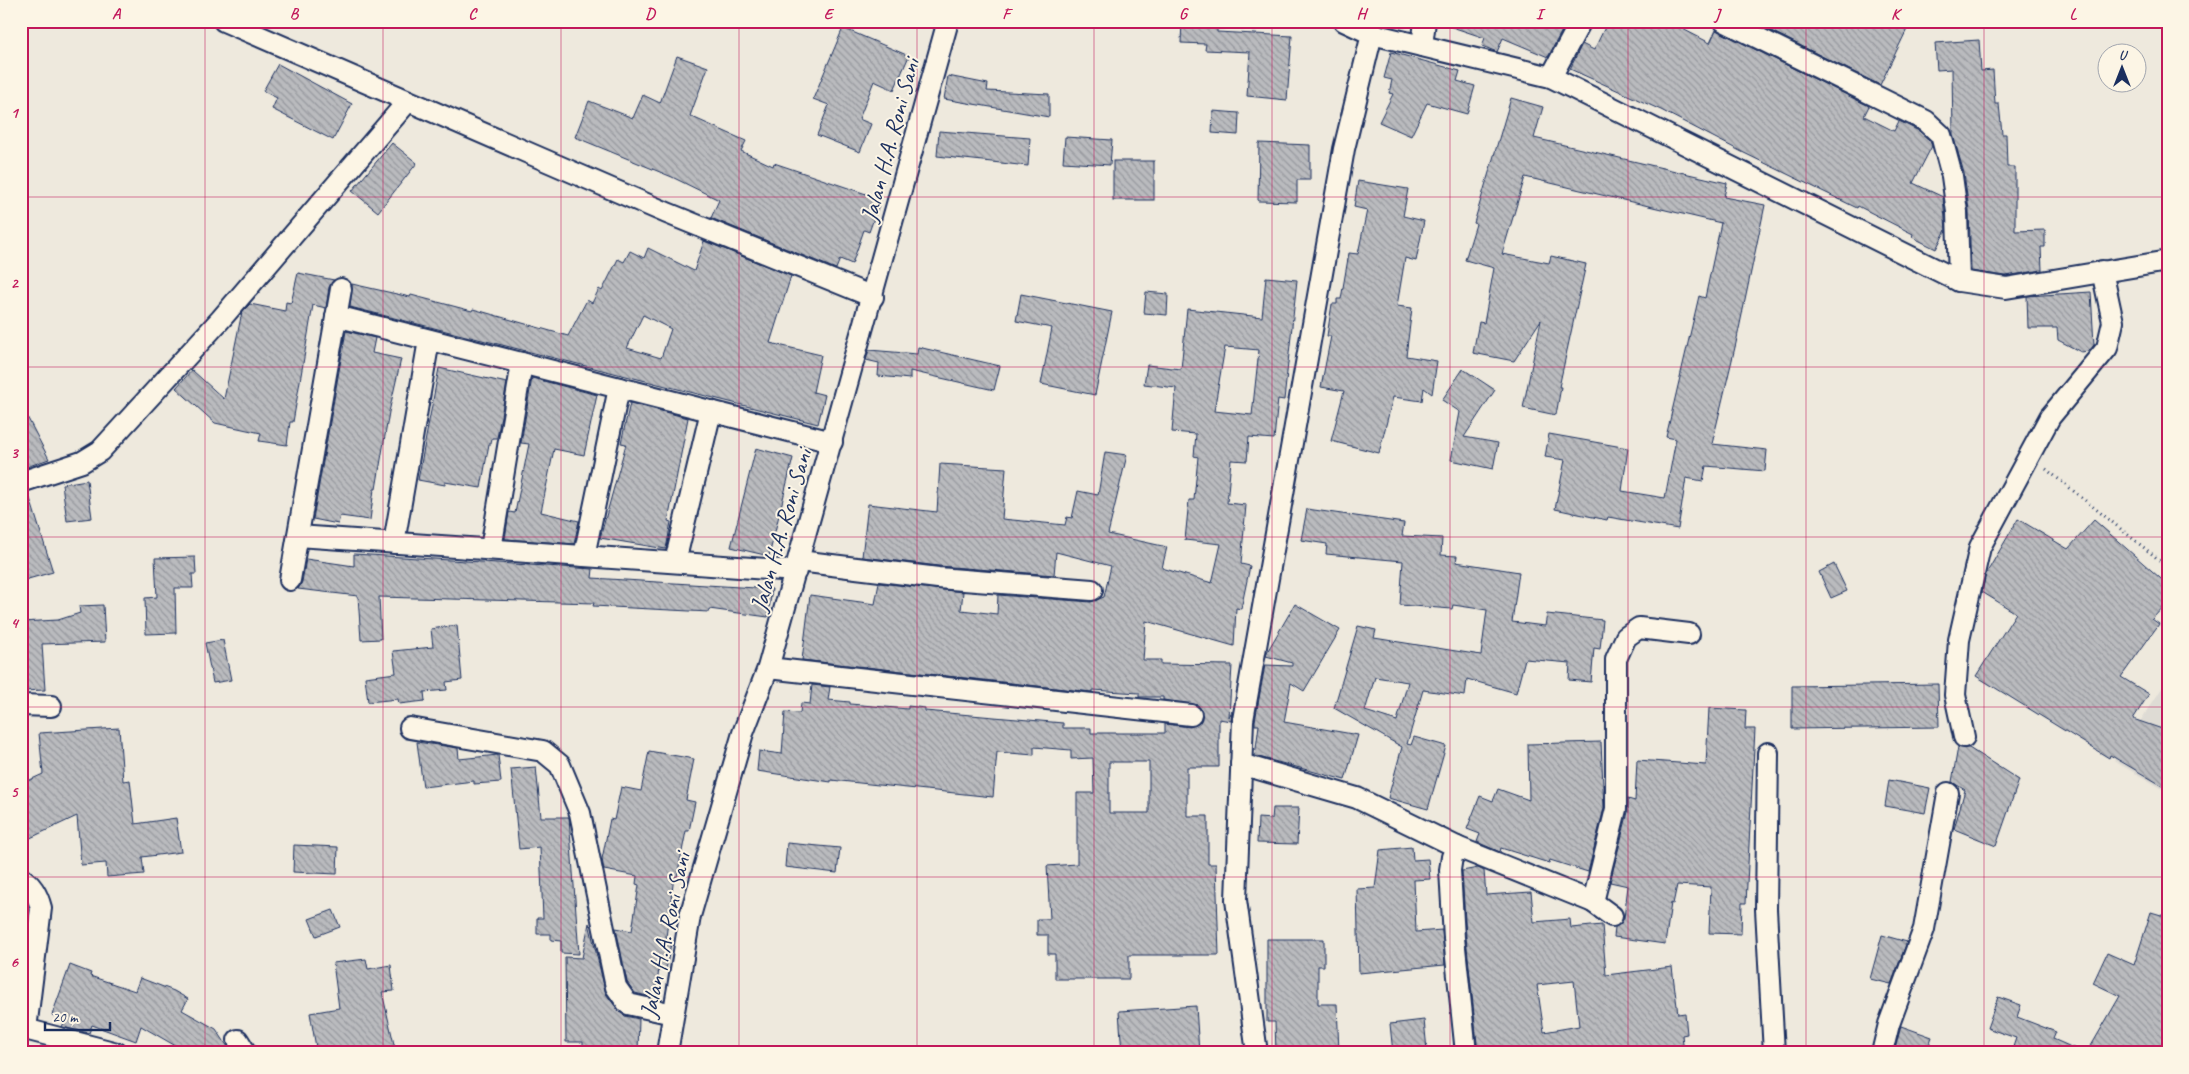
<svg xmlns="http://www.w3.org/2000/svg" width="2189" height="1074" viewBox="0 0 2189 1074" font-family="Caveat,sans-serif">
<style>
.built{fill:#dedbd4}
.building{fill:url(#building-back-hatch);stroke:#1b2f5e;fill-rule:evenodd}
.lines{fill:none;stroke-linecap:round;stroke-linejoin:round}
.minor-casing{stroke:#1b2f5e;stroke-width:24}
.path{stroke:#1b2f5e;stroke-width:3;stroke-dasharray:1 4;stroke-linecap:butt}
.minor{stroke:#fcf5e5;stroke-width:20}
.grid{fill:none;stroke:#c2185b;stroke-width:1;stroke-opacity:0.55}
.labels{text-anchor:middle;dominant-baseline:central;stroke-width:4;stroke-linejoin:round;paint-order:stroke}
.street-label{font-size:24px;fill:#1b2f5e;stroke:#fcf5e5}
.neatline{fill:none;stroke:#c2185b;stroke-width:2}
.grid-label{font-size:16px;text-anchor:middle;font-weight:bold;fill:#c2185b}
</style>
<defs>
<pattern id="building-back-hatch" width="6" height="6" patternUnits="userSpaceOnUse" patternTransform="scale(1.25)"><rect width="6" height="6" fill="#babbbe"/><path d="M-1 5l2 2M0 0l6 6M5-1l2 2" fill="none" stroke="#96989e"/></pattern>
</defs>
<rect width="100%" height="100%" fill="#eee9dd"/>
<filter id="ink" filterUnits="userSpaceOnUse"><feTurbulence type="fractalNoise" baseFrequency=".02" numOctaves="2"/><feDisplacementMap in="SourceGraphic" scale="10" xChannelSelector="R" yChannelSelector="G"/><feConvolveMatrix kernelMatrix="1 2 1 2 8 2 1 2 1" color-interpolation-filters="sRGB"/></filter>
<g filter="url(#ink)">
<!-- built -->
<path class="built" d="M2164,685H2168V792L2114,761Z"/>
<!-- building -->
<g class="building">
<path d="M1182,21H1217V32L1292,36L1287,100L1247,96L1250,52L1205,50L1206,44L1181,43Z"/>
<path d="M1444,21H1567L1548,57L1503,38L1497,52L1482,46L1485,38L1443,24Z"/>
<path d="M1608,21H1667L1710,43L1716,30L1869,106L1864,116L1894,131L1899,121L1919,131L1930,141L1932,146L1913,183L1943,197L1946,230L1936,249L1912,237L1913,234L1858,206L1857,208L1740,151L1661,110L1570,69L1582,44L1594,50Z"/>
<path d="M1751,21H1911L1880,85Z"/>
<path d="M843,28L909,56L894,90L874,81L859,119L871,124L860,152L817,135L829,105L813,99Z"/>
<path d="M1979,40L1981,71L1993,70L1995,104H1999L2002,134H2006L2007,167H2015V231L2045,230V247H2041L2042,270L2006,276L1971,271L1969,210L1964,173L1953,135L1952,69L1937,70L1935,43Z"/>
<path d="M1391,52L1460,71L1457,81L1475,86L1467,114L1427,103L1411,136L1379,122L1393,94L1389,93L1392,80L1384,78Z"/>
<path d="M677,56L708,67L690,116L746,141L741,151L773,166L774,163L881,199L869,232L864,230L852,264L840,259L836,269L711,218L719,200L672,177L575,137L589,101L633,118L643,95L660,103Z"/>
<path d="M278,64L352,104L333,140L272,109L277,98L263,91Z"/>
<path d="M948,76L988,84L987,91L1049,94V117L944,99Z"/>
<path d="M1511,98L1543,107L1534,138L1727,183L1724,197L1765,205L1736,343L1712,444L1767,450L1765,471L1706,466L1703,481L1686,478L1678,529L1608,517L1607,520L1555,509L1565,460L1545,457L1549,434L1628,448L1622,491L1665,498L1676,439L1666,437L1699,296L1705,298L1721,223L1525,177L1502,254L1549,263L1551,256L1586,264L1559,387H1561L1556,415L1523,408L1541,320L1514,361L1473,353L1479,322L1484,323L1494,268L1465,260L1476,224L1474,223Z"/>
<path d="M1213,111L1239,113L1238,135L1212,133Z"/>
<path d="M939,131L1030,138L1028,166L937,156Z"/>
<path d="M1065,137L1112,140L1110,165L1063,162Z"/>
<path d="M392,143L417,163L378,212L352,191Z"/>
<path d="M1259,143L1310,145V180H1297V202L1258,201Z"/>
<rect x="1113" y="161" width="41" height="39"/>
<path d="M1358,181L1408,189L1403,216L1424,221L1416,261L1405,258L1397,306L1412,308L1406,356L1437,361L1432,394L1424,388L1422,401L1393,397L1379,453L1331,441L1344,391L1321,387L1331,336H1327L1332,304H1337V299H1341L1349,253L1358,254L1367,210L1354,207Z"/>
<path d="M704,241L791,276L770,343L821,355L813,392L825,395L818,424L350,307L352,284L410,297L411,295L472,311L473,309L568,336L587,300L592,303L599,289L602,291L618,259L624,262L630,251L644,258L648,248L694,271ZM643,315L671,329L661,358L627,348Z"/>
<path d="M298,273L334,280L329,287L326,308L313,305L293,422H290L287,445L259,441L261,433L215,423L176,388L192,370L224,399L242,312L250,304L285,311L286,302L291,303Z"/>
<path d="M1266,277L1297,280L1284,400L1278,399L1274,439L1249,437L1247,461L1231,460L1227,503L1246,505L1241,564L1250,566L1241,609L1236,608L1234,646L1146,621L1143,660H1161V664L1232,665L1229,717L1232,711L1231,721L1219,719V767H1187V816H1208V864H1216L1219,955H1129V979H1055V954H1048V935H1037V919H1050L1047,866L1077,864V793H1094L1093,758L1071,759V750L1034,747V755L997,752L993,797L831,780V782L757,771L759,751L782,754L785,712L800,713L801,703L810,704L812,685L830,687L828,700L850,702V704L908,709V706L925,708V711L1063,723V728H1091V733H1165V724L1190,727L1200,722L1202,711L1198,705L1163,700V697H1139V693L1092,690V692L802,660L810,595L875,604L879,583L963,592L961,610L997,614L998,595L1091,602L1104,597L1111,566L1056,552L1054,575L939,566L862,557L868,504L937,512L940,464L1006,468L1002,519L1065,525L1067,517L1072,518L1078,491L1098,495L1105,452L1127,455L1108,534L1167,547L1162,568L1212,583L1221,544L1185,540L1189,500H1194L1198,457L1194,456L1196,434L1172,432L1176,388L1144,384L1147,365L1181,369L1187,309L1262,317ZM1225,347L1259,350L1252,415L1214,411ZM1109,762H1149V813H1109Z"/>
<path d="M1146,292L1168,294L1167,315L1144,313Z"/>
<path d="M2091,292L2094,345L2089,351L2081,352L2058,340L2057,328H2028L2027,296Z"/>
<path d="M1021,294L1112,312L1095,395L1041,384L1052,328L1016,321Z"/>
<path d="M346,331L375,338L372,353L401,359L389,412L376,489H374L370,520L340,516L338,524L313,519Z"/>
<path d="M918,347L1000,366L994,390L910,371V379L878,376L879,363L866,360L869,350L917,354Z"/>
<path d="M439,368L507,383L497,438H492L491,444H489L481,488L445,482V485L418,480Z"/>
<path d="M1463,369L1495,390L1464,437L1498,443L1493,469L1451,460L1460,412L1442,400Z"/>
<path d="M532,378L597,395L584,455L554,449L541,512L579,521L574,544L505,539L509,512L515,513L529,444L521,443Z"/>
<path d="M630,403L688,418L668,521L671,522L666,549L600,538L626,444L621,443Z"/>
<path d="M21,405L49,459L21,469Z"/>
<path d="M756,448L793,458L769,556L731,547Z"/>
<path d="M87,480L92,518L67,521L62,484Z"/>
<path d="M28,492L53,572L21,581V494Z"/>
<path d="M1307,509L1404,523L1402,536L1442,538L1441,555L1457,556L1456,562L1519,572L1512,622L1545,626L1547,614L1603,620L1600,649L1594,648L1591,682L1569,680L1570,663L1525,659L1516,693L1467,679L1465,696L1423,690L1407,744L1411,745L1414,737L1446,746L1428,809L1388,798L1402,747L1334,708L1358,626L1376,630L1374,638L1481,655L1487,610L1453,605L1452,609L1400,605L1403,561L1326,554L1327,544L1301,540ZM1375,677L1408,682L1397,721L1365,711Z"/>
<path d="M2018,519L2068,549L2094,520L2168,585V602L2152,619L2159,624L2121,677L2149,694L2133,719L2168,731V789L2110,755L2109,758L1976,676L2016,613L1982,592L1986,574Z"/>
<path d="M354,554L593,569L592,578L772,589L768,617L709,609V612L593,606L594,603L379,597L381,639L361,640L358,596L298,589L302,582L306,559L354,566Z"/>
<path d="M195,557L196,574H192L193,588H175L176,633L146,634L145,598L157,597L155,558Z"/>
<path d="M1834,564L1847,591L1831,598L1819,572Z"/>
<path d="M1295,604L1340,630L1304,691L1291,683L1284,722L1358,735L1345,780L1255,756L1259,725H1255V721L1265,665L1292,666V663L1266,656L1267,652Z"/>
<path d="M103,605L105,642L42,644L45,690L22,691L21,622L58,620L80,613L79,606Z"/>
<path d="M457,625L462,680L446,682L447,690L424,692L425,701L399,704L398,699L368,702L365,677L396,673L393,651L433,647L431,629Z"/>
<path d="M223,640L231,680L213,683L205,643Z"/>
<path d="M1938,684L1939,727L1792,729V686Z"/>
<path d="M1709,708L1746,710L1745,729H1755L1746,903H1742L1741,934L1709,933L1711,887L1677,885L1673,904L1671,903L1665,944L1614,937L1615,927L1621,923L1624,918L1628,886L1610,882L1628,812V799L1635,801L1637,760L1706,765Z"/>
<path d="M119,728L123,781L130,780L135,824L176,818L181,852L142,857L144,874L107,877L106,863L81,865L77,816L26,840L21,831V784L43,774L39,733Z"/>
<path d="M417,742L458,748L459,759L498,755L501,782L474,784V781L423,787Z"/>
<path d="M1601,742L1604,808L1588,872L1550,860L1549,863L1501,848L1500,852L1477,842L1480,834L1467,829L1480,796L1493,801L1498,789L1529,800L1528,744Z"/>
<path d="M1958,747L1969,748L2019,780L1996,846L1954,829L1965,790L1952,782Z"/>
<path d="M649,751L694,759L686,800L695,802L689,831H686L677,877H674L666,937L672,938L666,970L659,969L655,998L635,993L627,982L616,928L632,931L639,885L636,884L637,876L604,870L602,859L610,819L614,820L621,787L641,791Z"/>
<path d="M536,767L541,817H569L579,954L561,953V941L551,940V934H537V918H543L540,847L519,849L511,769Z"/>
<path d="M1889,780L1930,788L1925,813L1885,806Z"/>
<path d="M1273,808H1299L1297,844L1257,843L1258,818L1272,819Z"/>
<path d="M787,843L840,848L837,873L785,867Z"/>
<path d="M294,845L338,847L337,874L293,872Z"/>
<path d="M1412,847L1413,860L1428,859L1430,879L1414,880L1416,932L1442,930L1445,965L1359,973L1357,889L1375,888L1380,850Z"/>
<path d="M1478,868L1484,871L1486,895L1531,892L1534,922L1570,919L1571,928L1602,925L1606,975L1672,967L1678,1014L1685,1013L1687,1034L1682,1035L1684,1053H1478L1466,937L1462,871ZM1574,981L1579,1026L1544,1032L1537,985Z"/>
<path d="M21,907L29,910L23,960L21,959Z"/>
<path d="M333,910L340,927L316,936L309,919Z"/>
<path d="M2151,912L2168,917V1053H2087L2120,996L2093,983L2107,953L2134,965Z"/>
<path d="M589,923L606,994L619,1011L625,1016L639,1019L638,1053H583V1042H566L565,957L582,958Z"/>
<path d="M1882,935L1907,942L1891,984L1870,979Z"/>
<path d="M1267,939H1324V966H1318V1004H1337L1339,1053H1276L1275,1022H1267Z"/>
<path d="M366,959L368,969L391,965L394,991L382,992L396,1053H317L310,1013L339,1008L333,963Z"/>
<path d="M70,965L91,973L90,976L135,991L140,978L174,991L188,999L182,1010L216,1029L232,1053H188L141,1026L136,1041L92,1025L89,1033L62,1027L65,1020L52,1015Z"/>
<path d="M1998,997L2021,1005L2017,1017L2056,1032L2053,1039L2085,1053H2011L2016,1038L1987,1028Z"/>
<path d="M1196,1006L1199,1053H1122L1119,1011Z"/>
<path d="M1424,1020L1427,1050L1393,1053L1390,1024Z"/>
<path d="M1901,1026L1932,1037L1926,1053H1894Z"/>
</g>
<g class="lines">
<!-- minor casing -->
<g class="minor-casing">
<g id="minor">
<path d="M224,21L667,213L873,297"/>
<path d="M1344,21L1372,34L1551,77L1959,281L2006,288L2168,261"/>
<path d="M1724,21L1926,121L1941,135L1952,176L1957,212L1959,281"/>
<path d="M1422,46L1425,21"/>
<path d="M1551,77L1581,21"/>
<path d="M336,316L832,442"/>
<path d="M21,482L82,462L100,451L221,319L408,101"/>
<path d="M298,536L796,571"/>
<path d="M394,543L429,340"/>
<path d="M491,549L522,363"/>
<path d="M584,556L619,388"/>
<path d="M799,561L938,578L1092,590"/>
<path d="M675,562L711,411"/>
<path d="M290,580L341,289"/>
<path d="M768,668L1191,715"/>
<path d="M21,705L51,706"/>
<path d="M410,728L543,751L560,765L580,813L616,987L628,1004L673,1014"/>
<path d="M1964,737L1955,695L1959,640L1980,547L2050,417L2107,348L2113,322L2102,271"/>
<path d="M1768,753L1766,909L1774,1053"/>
<path d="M1241,764L1357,798L1457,847L1593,902L1612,916"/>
<path d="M1457,847L1452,857L1450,870L1454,938L1466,1053"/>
<path d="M21,878C33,885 38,896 41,908L26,1029"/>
<path d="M1593,902L1616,809V659L1626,637L1639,628L1689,634"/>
<path d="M21,1028L117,1053"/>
<path d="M238,1040L246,1053"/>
<path d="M667,1053L690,916L743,733L768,668L948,21"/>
<path d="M1257,1053L1236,900L1243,720L1344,149L1372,34"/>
<path d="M1882,1053L1889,1024L1924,929L1948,793"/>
</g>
</g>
<!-- path -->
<path class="path" d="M2046,469L2168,567"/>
<!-- minor -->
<use href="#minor" class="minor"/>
</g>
</g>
<!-- grid -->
<path class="grid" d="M205,21V1053M383,21V1053M561,21V1053M739,21V1053M917,21V1053M1094,21V1053M1272,21V1053M1450,21V1053M1628,21V1053M1806,21V1053M1984,21V1053M21,197H2168M21,367H2168M21,537H2168M21,707H2168M21,877H2168"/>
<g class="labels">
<!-- street labels -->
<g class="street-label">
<text transform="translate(890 140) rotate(-75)">Jalan H.A. Roni Sani</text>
<text transform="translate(781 530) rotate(-74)">Jalan H.A. Roni Sani</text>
<text transform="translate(665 935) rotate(-78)">Jalan H.A. Roni Sani</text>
</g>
</g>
<!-- margin -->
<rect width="2189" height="1074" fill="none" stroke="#fcf5e5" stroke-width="55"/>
<!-- north arrow -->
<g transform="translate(2122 68)"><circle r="24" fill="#fcf5e5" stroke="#a2a6af"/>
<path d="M0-4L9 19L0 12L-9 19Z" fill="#1b2f5e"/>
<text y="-8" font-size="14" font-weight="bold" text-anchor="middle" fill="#1b2f5e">U</text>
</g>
<!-- scale -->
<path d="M45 1022v8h65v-8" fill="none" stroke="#1b2f5e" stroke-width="2.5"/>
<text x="52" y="1022" font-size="15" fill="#1b2f5e" stroke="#fcf5e5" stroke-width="4" paint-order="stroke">20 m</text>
<rect x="28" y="28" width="2134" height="1018" class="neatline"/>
<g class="grid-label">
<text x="116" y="19">A</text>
<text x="294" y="19">B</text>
<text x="472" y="19">C</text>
<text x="650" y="19">D</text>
<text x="828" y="19">E</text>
<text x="1006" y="19">F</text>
<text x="1183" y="19">G</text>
<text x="1361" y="19">H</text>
<text x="1539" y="19">I</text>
<text x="1717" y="19">J</text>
<text x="1895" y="19">K</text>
<text x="2073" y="19">L</text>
<text x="14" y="118">1</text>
<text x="14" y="288">2</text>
<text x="14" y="458">3</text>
<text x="14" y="628">4</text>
<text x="14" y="797">5</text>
<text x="14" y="967">6</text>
</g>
</svg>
